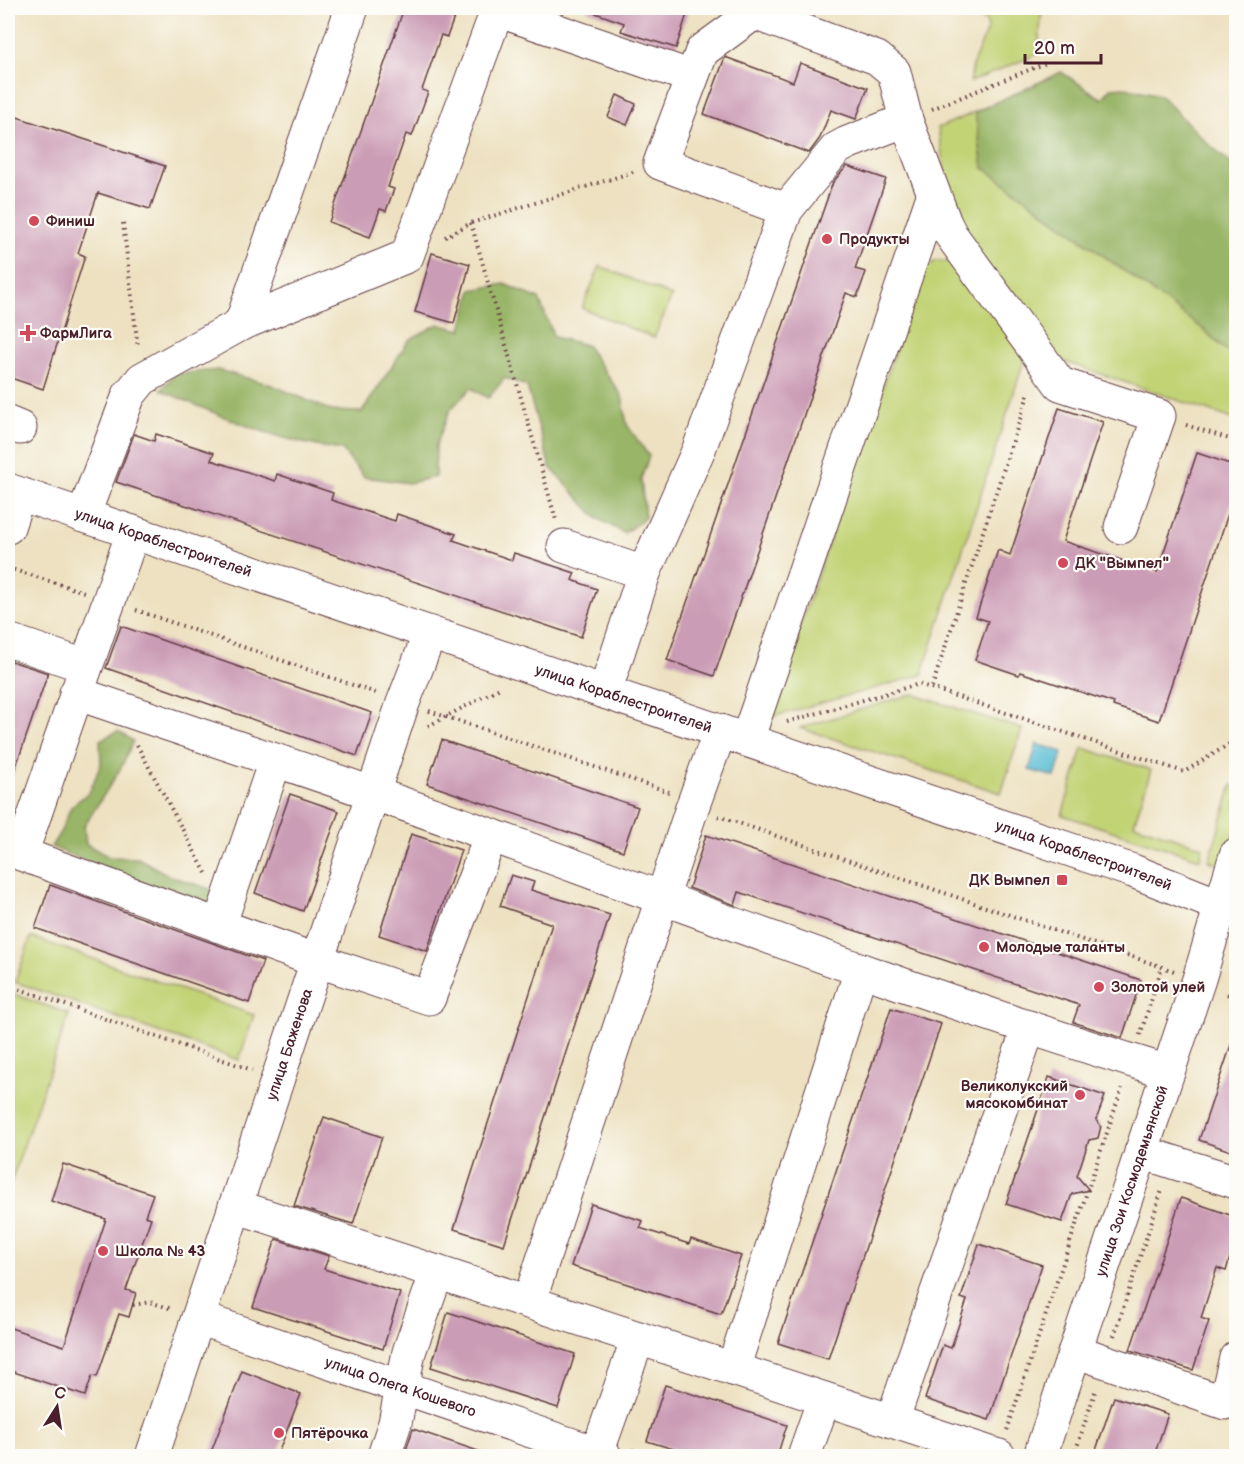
<svg xmlns="http://www.w3.org/2000/svg" width="1244" height="1464" viewBox="0 0 1244 1464" font-family="'Balsamiq Sans',sans-serif">
<style>
.green{fill:#c2d376;stroke:#867950;stroke-width:1.5}
.forest{fill:#99b567;stroke:#726a49;stroke-width:1.5}
.water{fill:#55bcd3;stroke:#506e7f;stroke-width:1.5}
.building{fill:#cb9cb5}
.lines{fill:none;stroke-linecap:round;stroke-linejoin:round}
.minor-casing{stroke:#623c42;stroke-width:35}
.path{stroke:#623c42;stroke-width:4;stroke-dasharray:1.5 4.5;stroke-linecap:butt}
.minor{stroke:#fff;stroke-width:33}
.poi-dot{fill:#d1495b;stroke:#fdfcf7;stroke-width:2}
.labels{text-anchor:middle;dominant-baseline:central;stroke-width:4.5;stroke-linejoin:round;paint-order:stroke}
.poi-label{font-size:15px;font-weight:bold;fill:#4a1f2b;stroke:#fdfcf7;text-anchor:start}
.street-label{font-size:15px;fill:#4a1f2b;stroke:#fdfcf7}
</style>
<rect width="100%" height="100%" fill="#fdfcf7"/>
<filter id="ink" filterUnits="userSpaceOnUse"><feTurbulence type="fractalNoise" baseFrequency=".0167" numOctaves="2"/><feDisplacementMap in="SourceGraphic" scale="12" xChannelSelector="R" yChannelSelector="G"/><feConvolveMatrix kernelMatrix="1 2 1 2 8 2 1 2 1" color-interpolation-filters="sRGB"/></filter>
<filter id="wash" filterUnits="userSpaceOnUse"><feTurbulence type="fractalNoise" baseFrequency=".008" numOctaves="4" result="noise"/><feDisplacementMap in="SourceGraphic" scale="24" xChannelSelector="R" yChannelSelector="G"/><feGaussianBlur stdDeviation="1.35" result="paint"/><feColorMatrix in="noise" values="0 0 0 0 0 0 0 0 0 0 0 0 0 0 0 0 0 1.4 0 .05"/><feComposite in="paint" operator="in"/></filter>
<g filter="url(#wash)">
<rect width="100%" height="100%" fill="#ede1c1"/>
<!-- green -->
<g class="green">
<path d="M961,8H1042L1038,54L970,82L973,64L988,27L985,20Z"/>
<path d="M975,112L983,167L1203,329L1236,360V420L1051,357L951,217L938,128Z"/>
<path d="M936,261L954,262L1028,349L922,675L768,718L924,268Z"/>
<path d="M600,266L672,296L654,338L582,308Z"/>
<path d="M912,694L1022,729L1001,793L800,728Z"/>
<path d="M1083,748L1151,770L1134,824L1203,847L1200,859L1062,815Z"/>
<path d="M1232,785L1236,787V826L1224,866L1209,861Z"/>
<path d="M31,937L254,1015L239,1060L15,982Z"/>
<path d="M8,992L69,1014L8,1191Z"/>
</g>
<!-- forest -->
<g class="forest">
<path d="M1061,72L1102,99L1111,88L1124,87L1160,95L1204,140L1236,168V360L1203,329L983,167L975,112Z"/>
<path d="M504,284L539,299L554,337L586,345L622,396L627,425L649,456L641,479L645,518L624,533L597,518L550,467L527,386L505,378L488,398L471,388L450,410L436,445L435,477L409,483L364,477L342,450C278,442 220,416 161,390L175,374L218,370L272,385L332,411L362,412L409,340L438,324L461,330L472,290Z"/>
<path d="M118,731L133,741L121,768L84,826L86,844L109,857L138,858L170,876L216,891L212,912L51,847L61,831L71,807L90,791L101,764L100,740Z"/>
</g>
<!-- water -->
<path class="water" d="M1037,744L1063,752L1055,777L1029,770Z"/>
<g id="blocks">
<!-- building -->
<g class="building">
<path d="M404,8H451L449,13L455,15L447,37L441,35L422,90L428,92L419,117L412,136L406,134L388,187L394,189L386,211L380,209L370,237L329,222Z"/>
<path d="M587,8H689L676,48L621,31L624,23L587,10Z"/>
<path d="M725,57L793,82L800,63L868,88L856,119L831,110L820,138L809,153L704,114Z"/>
<path d="M617,95L636,104L627,125L608,117Z"/>
<path d="M8,114L165,166L150,209L98,193L78,253L85,256L43,389L8,377Z"/>
<path d="M847,166L886,179L855,269L866,272L857,297L846,293L714,676L667,660L833,182Z"/>
<path d="M432,253L470,264L454,323L415,312Z"/>
<path d="M1059,408L1103,422L1063,541L1157,572L1197,453L1236,466V490L1159,721L1113,706L1114,703L1020,672L1019,675L975,660L988,621L976,617L998,550L1010,555Z"/>
<path d="M134,434L154,441L156,434L214,453L211,460L275,481L277,474L333,493L331,500L395,521L397,514L456,534L453,540L512,560L514,553L575,573L572,580L597,589L581,637L116,482Z"/>
<path d="M121,626L372,713L357,756L106,668Z"/>
<path d="M8,660L48,673L11,781L8,780Z"/>
<path d="M442,740L638,807L623,851L427,784Z"/>
<path d="M290,794L339,811L303,911L255,893Z"/>
<path d="M411,834L461,850L427,951L379,935Z"/>
<path d="M706,835L1141,980L1122,1038L1073,1022L1079,1005L739,892L735,905L689,888Z"/>
<path d="M511,875L534,882L531,890L610,915L504,1245L454,1229L552,924L500,906Z"/>
<path d="M50,885L263,961L249,1003L35,928Z"/>
<path d="M891,1008L941,1024L828,1359L778,1343Z"/>
<path d="M1233,1039L1236,1040V1153L1199,1140Z"/>
<path d="M1049,1077L1105,1096L1096,1120L1101,1126L1098,1138L1089,1140L1077,1176L1089,1190L1072,1194L1062,1222L1006,1204Z"/>
<path d="M324,1117L382,1137L353,1224L294,1206Z"/>
<path d="M63,1164L153,1194L145,1216L151,1218L126,1290L136,1293L129,1317L119,1314L97,1377L92,1376L85,1396L8,1370V1327L64,1346L106,1219L51,1201Z"/>
<path d="M1181,1198L1236,1217V1237L1226,1271L1217,1268L1201,1318L1209,1321L1193,1370L1130,1350Z"/>
<path d="M591,1204L643,1221L640,1228L689,1244L691,1239L741,1256L721,1314L571,1266Z"/>
<path d="M276,1239L329,1256L324,1269L400,1293L383,1349L253,1307Z"/>
<path d="M979,1244L1042,1265L989,1420L925,1399L943,1345L951,1348L967,1300L961,1298Z"/>
<path d="M448,1312L575,1354L558,1408L431,1367Z"/>
<path d="M242,1371L301,1394L277,1456H224L211,1452Z"/>
<path d="M665,1385L787,1425L777,1456H696L647,1441Z"/>
<path d="M1114,1397L1168,1414L1154,1456H1094Z"/>
<path d="M413,1429L484,1453V1456H404Z"/>
</g>
</g>
</g>
<g filter="url(#ink)">
<use href="#blocks" fill-opacity="0" stroke="#623c42" stroke-width="1.5"/>
<g class="lines">
<!-- minor casing -->
<g class="minor-casing">
<g id="minor">
<path d="M749,8L754,13L877,58L894,72L906,120L945,223L951,235L1060,384L1159,416L1121,527"/>
<path d="M497,10L692,77"/>
<path d="M754,13L702,51L660,163L786,210"/>
<path d="M241,324L352,8"/>
<path d="M8,423L20,428"/>
<path id="s1" d="M8,490L1133,871L1236,912"/>
<path d="M83,516L129,395L142,379L241,324L407,256L498,8"/>
<path d="M8,527L19,494"/>
<path d="M133,532L21,854L304,956L429,998L491,835"/>
<path d="M564,546L644,573"/>
<path d="M8,640L85,666"/>
<path d="M605,692L644,573L699,449L786,210L836,149L847,143L906,120"/>
<path d="M76,693C215,741 355,785 493,836C717,918 940,1002 1168,1072"/>
<path d="M747,740L933,196"/>
<path d="M219,926L275,761"/>
<path d="M1141,1152L1236,1182"/>
<path d="M235,1206L999,1456"/>
<path d="M529,1302L692,808L720,731"/>
<path id="s2" d="M198,1318L605,1456"/>
<path d="M1075,1351L1225,1403L1236,1358"/>
<path d="M733,1369L861,970"/>
<path d="M892,1421L1029,1027"/>
<path id="s3" d="M152,1456L403,703L430,633"/>
<path d="M384,1456L395,1423L409,1352L437,1272"/>
<path d="M596,1456L638,1338"/>
<path d="M804,1456L824,1399"/>
<path id="s4" d="M1040,1456L1199,979L1236,855"/>
</g>
</g>
<!-- path -->
<g class="path">
<path d="M932,109L1046,63"/>
<path d="M123,223L138,348"/>
<path d="M471,223L556,520"/>
<path d="M445,237L471,223L633,172"/>
<path d="M1186,425L1236,441"/>
<path d="M8,568L84,592"/>
<path d="M136,610L376,693"/>
<path d="M932,687L1029,392"/>
<path d="M429,711L669,792"/>
<path d="M787,722L919,684L1184,772L1236,740"/>
<path d="M428,726L500,688"/>
<path d="M137,745L206,873"/>
<path d="M718,816L1174,971"/>
<path d="M8,985L252,1070"/>
<path d="M1227,994L1236,998"/>
<path d="M1140,1035L1162,967"/>
<path d="M133,1305L150,1302L172,1309"/>
<path d="M1114,1336L1162,1190"/>
<path d="M1007,1430L1122,1088"/>
<path d="M632,1450L651,1456"/>
<path d="M1074,1456L1096,1389"/>
</g>
<!-- minor -->
<use href="#minor" class="minor"/>
</g>
</g>
<!-- markers -->
<g class="poi-dot">
<circle cx="34" cy="221" r="6"/>
<circle cx="827" cy="239" r="6"/>
<path d="M25 324h6v6h6v6h-6v6h-6v-6h-6v-6h6z"/>
<circle cx="1063" cy="563" r="6"/>
<rect x="1056" y="874" width="12" height="12" rx="3"/>
<circle cx="984" cy="947" r="6"/>
<circle cx="1099" cy="987" r="6"/>
<circle cx="1080" cy="1095" r="6"/>
<circle cx="103" cy="1251" r="6"/>
<circle cx="279" cy="1433" r="6"/>
</g>
<g class="labels">
<!-- poi labels -->
<g class="poi-label">
<text x="46" y="221">Финиш</text>
<text x="839" y="239">Продукты</text>
<text x="40" y="333">ФармЛига</text>
<text x="1075" y="563">ДК "Вымпел"</text>
<text x="1050" y="880" text-anchor="end">ДК Вымпел</text>
<text x="996" y="947">Молодые таланты</text>
<text x="1111" y="987">Золотой улей</text>
<text x="1068" y="1086" text-anchor="end">Великолукский<tspan x="1068" dy="17">мясокомбинат</tspan></text>
<text x="115" y="1251">Школа № 43</text>
<text x="291" y="1433">Пятёрочка</text>
</g>
<!-- street labels -->
<g class="street-label">
<text stroke="none"><textPath href="#s1" startOffset="164">улица Кораблестроителей</textPath></text>
<text stroke="none"><textPath href="#s1" startOffset="650">улица Кораблестроителей</textPath></text>
<text stroke="none"><textPath href="#s1" startOffset="1136">улица Кораблестроителей</textPath></text>
<text stroke="none"><textPath href="#s3" startOffset="434">улица Баженова</textPath></text>
<text stroke="none"><textPath href="#s4" startOffset="290">улица Зои Космодемьянской</textPath></text>
<text stroke="none"><textPath href="#s2" startOffset="214">улица Олега Кошевого</textPath></text>
</g>
</g>
<!-- margin -->
<rect width="1244" height="1464" fill="none" stroke="#fdfcf7" stroke-width="30"/>
<!-- north arrow -->
<g transform="translate(57 1407) rotate(12)" stroke="#fdfcf7" stroke-width="4.5" paint-order="stroke">
<path d="M0-4.5L10 22L0 15L-10 22Z" fill="#4a1f2b"/>
<text y="-9" font-size="16" font-weight="bold" text-anchor="middle" fill="#4a1f2b">С</text>
</g>
<!-- scale -->
<path d="M1025 54v9h76v-9" fill="none" stroke="#4a1f2b" stroke-width="3"/>
<text x="1034" y="54" font-size="18" fill="#4a1f2b" stroke="#fdfcf7" stroke-width="4.5" paint-order="stroke">20 m</text>
</svg>
